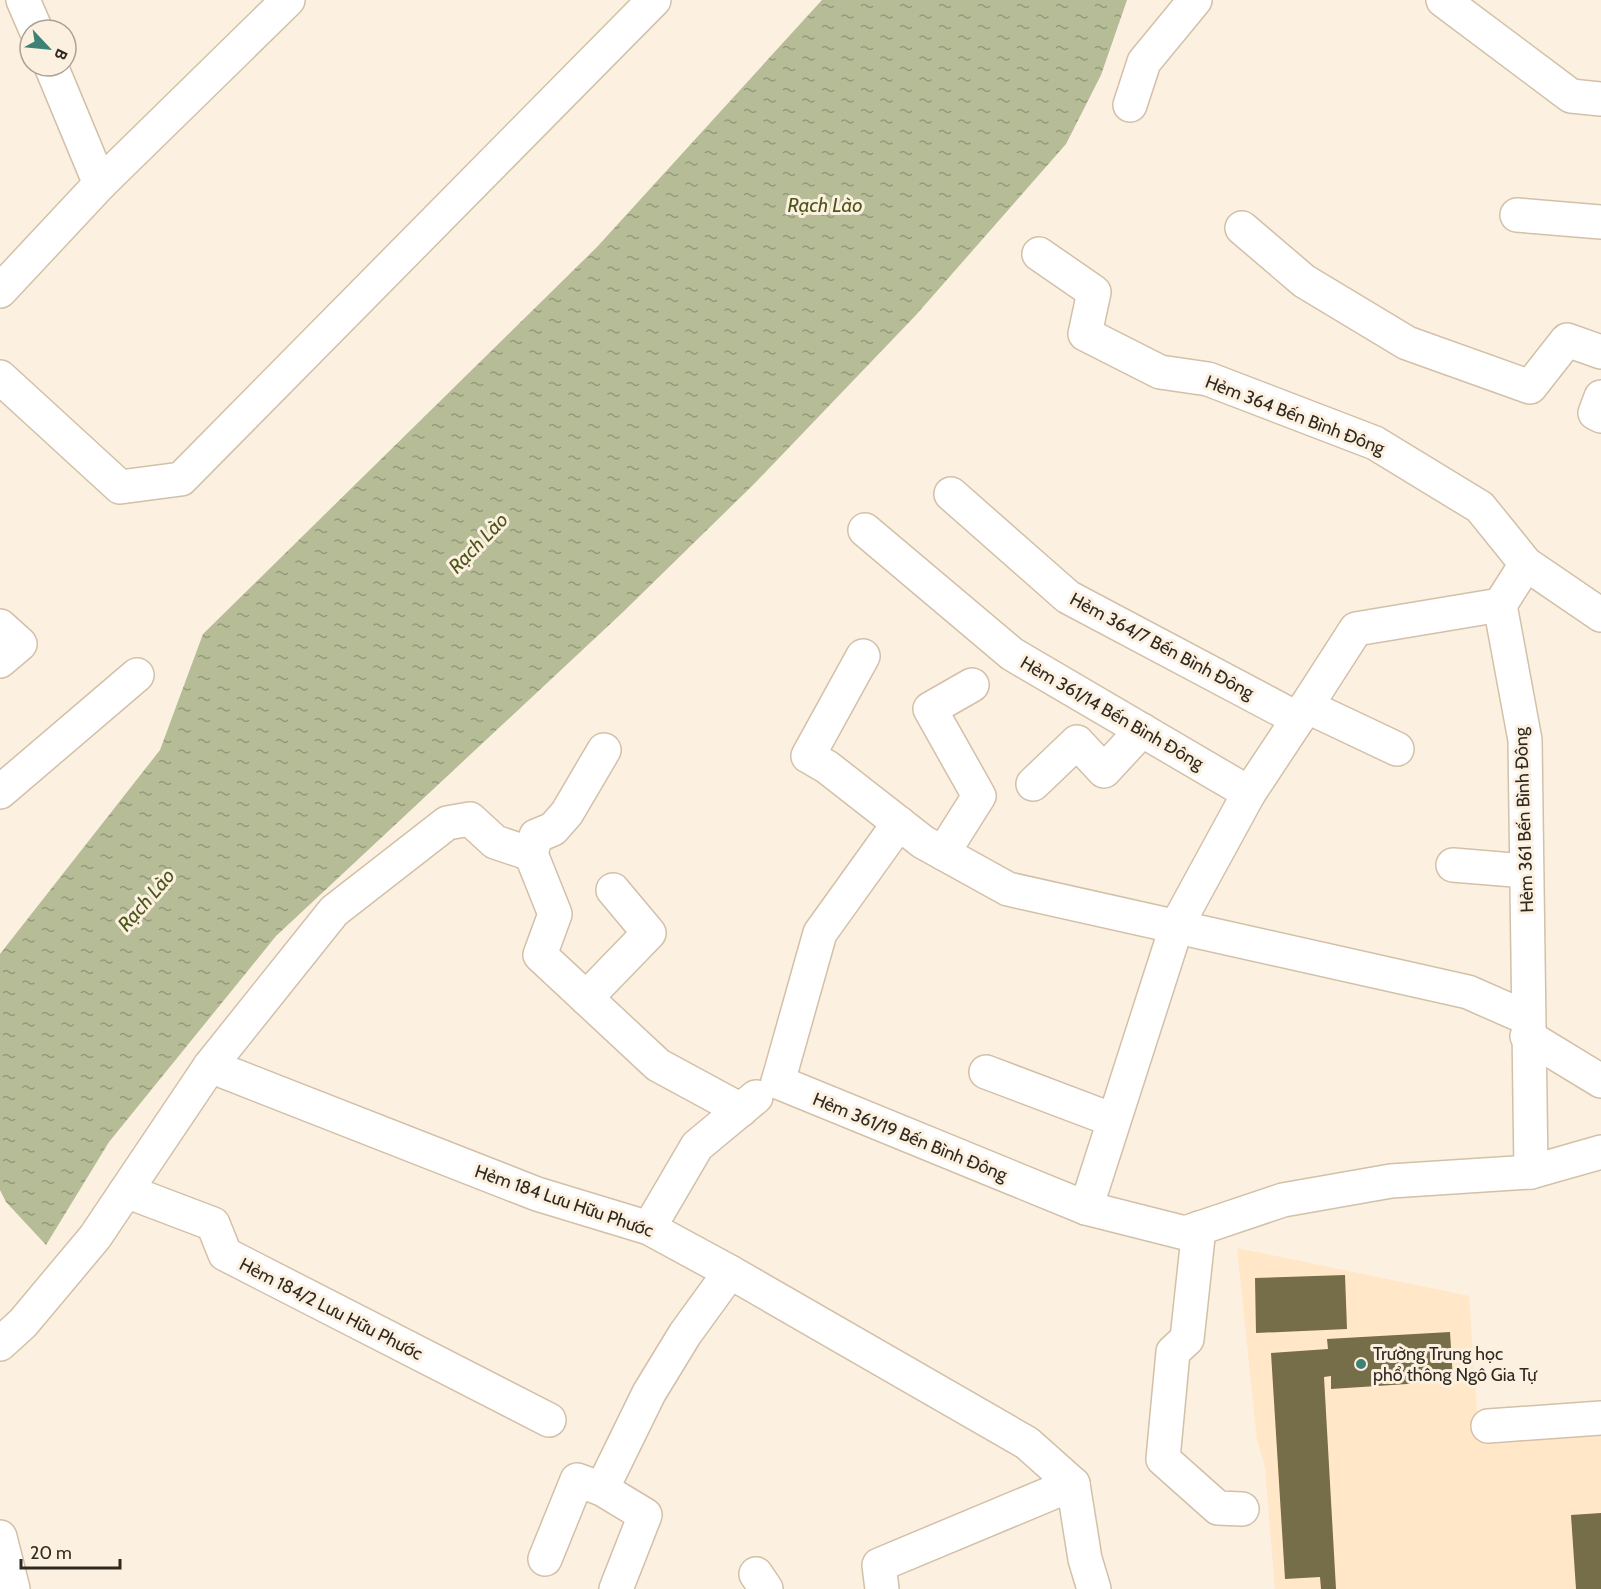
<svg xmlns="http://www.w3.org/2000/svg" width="1601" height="1589" viewBox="0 0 1601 1589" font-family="Cabin,sans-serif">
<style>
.built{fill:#ffe7c7}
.water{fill:url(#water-ripples)}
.building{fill:#766d49}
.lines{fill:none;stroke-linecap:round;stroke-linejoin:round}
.minor-casing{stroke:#d3c0a8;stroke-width:36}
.minor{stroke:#fff;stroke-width:33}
.poi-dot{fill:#3e8275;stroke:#fcf0e1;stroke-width:2}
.labels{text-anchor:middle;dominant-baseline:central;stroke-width:6;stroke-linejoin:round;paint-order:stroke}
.street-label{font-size:18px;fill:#30291f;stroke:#fcf0e1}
.poi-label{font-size:18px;fill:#30291f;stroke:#fcf0e1;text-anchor:start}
.water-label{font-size:20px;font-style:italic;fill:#4d5519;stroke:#fcf0e1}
</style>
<defs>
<pattern id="water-ripples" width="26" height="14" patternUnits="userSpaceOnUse" patternTransform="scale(1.5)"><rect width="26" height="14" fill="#b5bc96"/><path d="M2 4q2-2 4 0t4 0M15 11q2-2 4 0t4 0" fill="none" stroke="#94997a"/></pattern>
</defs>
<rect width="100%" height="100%" fill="#fcf0e1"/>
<!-- built -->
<path class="built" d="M1237,1248L1469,1296L1479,1438L1601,1431V1589H1275L1265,1468L1257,1440Z"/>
<!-- water -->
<path class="water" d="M822,0H1127L1101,75L1066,144L916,315L754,484L622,613L276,936L109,1142L46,1245L6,1202L0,1190V954L160,750L203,634L597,247Z"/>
<!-- building -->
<g class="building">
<path d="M1345,1275L1347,1329L1256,1333L1255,1278Z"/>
<path d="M1450,1332L1453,1381L1331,1389V1376L1324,1377L1336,1589H1321L1320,1577L1285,1579L1271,1353L1328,1349L1327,1339Z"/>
<path d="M1601,1513V1589H1576L1571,1515Z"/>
</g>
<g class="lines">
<!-- minor casing -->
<g class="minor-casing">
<g id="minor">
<path d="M23,0L36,30"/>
<path d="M1443,0L1571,96L1601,99"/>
<path d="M1130,105L1144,62L1195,0"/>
<path d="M100,184L288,0"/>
<path d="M1517,215L1601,222"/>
<path d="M1242,228L1304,281L1407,343L1530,387L1567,340L1601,352"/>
<path d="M1039,254L1094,292L1085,334L1160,372L1208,379L1375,443L1480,507L1526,564L1601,615"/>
<path d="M0,291L100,184L51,66"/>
<path d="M0,377L120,487L181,479L654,0"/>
<path d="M1601,397L1595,413L1601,416"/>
<path d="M951,494L1068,597L1298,719L1356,629L1500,605L1526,564"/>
<path d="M865,530L1012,654L1249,793L1177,925L1086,1208"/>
<path d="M1500,605L1525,740L1531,1172"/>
<path d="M0,626L20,644L0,661"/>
<path d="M863,656L808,756L827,767L923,842L1008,889L1468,992L1527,1018"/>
<path d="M1306,706L1397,749"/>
<path d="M604,750L567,813L553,829L536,836L531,854L555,914L540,955L658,1065L741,1110"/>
<path d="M1033,784L1077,742L1104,771L1142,730"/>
<path d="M0,792L137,675"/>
<path d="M1249,793L1298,719"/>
<path d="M943,853L979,796L930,709L972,685"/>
<path d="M1453,865L1526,871"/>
<path d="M586,998L649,933L613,890"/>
<path d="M1527,1036L1601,1081"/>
<path d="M210,1066L537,1194L649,1228L730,1272L1027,1443L1073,1484L1085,1559L1094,1589"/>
<path d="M986,1072L1113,1120"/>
<path d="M778,1082L1086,1208L1185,1233L1283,1200L1391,1181L1531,1172L1601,1152"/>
<path d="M778,1082L820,933L899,823"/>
<path d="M126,1191L213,1224L225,1254L549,1420"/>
<path d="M649,1228L697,1146L756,1097"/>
<path d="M1199,1228L1187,1339L1173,1352L1163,1459L1218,1508L1242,1509"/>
<path d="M0,1344L23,1323L95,1237L210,1066L334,911L447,823L470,819L495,842L531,854"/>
<path d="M1488,1426L1601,1418"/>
<path d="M602,1489L645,1515L616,1589"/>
<path d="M0,1537L13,1589"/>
<path d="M545,1559L577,1480L602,1489L649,1393L685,1334L730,1272"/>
<path d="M756,1574L766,1589"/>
<path d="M882,1589L879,1565L1073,1484"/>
</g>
</g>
<!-- minor -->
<use href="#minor" class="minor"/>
</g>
<!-- markers -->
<circle class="poi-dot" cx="1361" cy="1364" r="6"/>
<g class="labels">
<!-- street labels -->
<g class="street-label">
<text transform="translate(1295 415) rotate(21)">Hẻm 364 Bến Bình Đông</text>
<text transform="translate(1162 646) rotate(28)">Hẻm 364/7 Bến Bình Đông</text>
<text transform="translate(1112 713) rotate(30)">Hẻm 361/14 Bến Bình Đông</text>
<text transform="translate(1524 820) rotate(-92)">Hẻm 361 Bến Bình Đông</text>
<text transform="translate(910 1137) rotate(22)">Hẻm 361/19 Bến Bình Đông</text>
<text transform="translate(564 1201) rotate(19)">Hẻm 184 Lưu Hữu Phước</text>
<text transform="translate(331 1309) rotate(27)">Hẻm 184/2 Lưu Hữu Phước</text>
</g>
<!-- poi labels -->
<g class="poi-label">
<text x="1373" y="1354">Trường Trung học<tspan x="1373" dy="21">phổ thông Ngô Gia Tự</tspan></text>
</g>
<!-- water labels -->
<g class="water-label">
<text x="825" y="205">Rạch Lào</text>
<text transform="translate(478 543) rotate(-46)">Rạch Lào</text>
<text transform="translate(146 900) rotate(-49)">Rạch Lào</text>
</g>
</g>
<!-- north arrow -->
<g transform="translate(48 48) rotate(116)"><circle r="28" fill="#fcf0e1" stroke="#aaa093" stroke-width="1.5"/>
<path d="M0-4.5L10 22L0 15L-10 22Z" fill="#3e8275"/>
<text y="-9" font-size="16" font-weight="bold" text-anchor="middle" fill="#30291f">B</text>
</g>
<!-- scale -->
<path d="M21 1559v9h99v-9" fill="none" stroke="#30291f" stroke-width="3"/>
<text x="30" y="1559" font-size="18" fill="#30291f" stroke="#fcf0e1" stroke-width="4.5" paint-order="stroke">20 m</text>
</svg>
